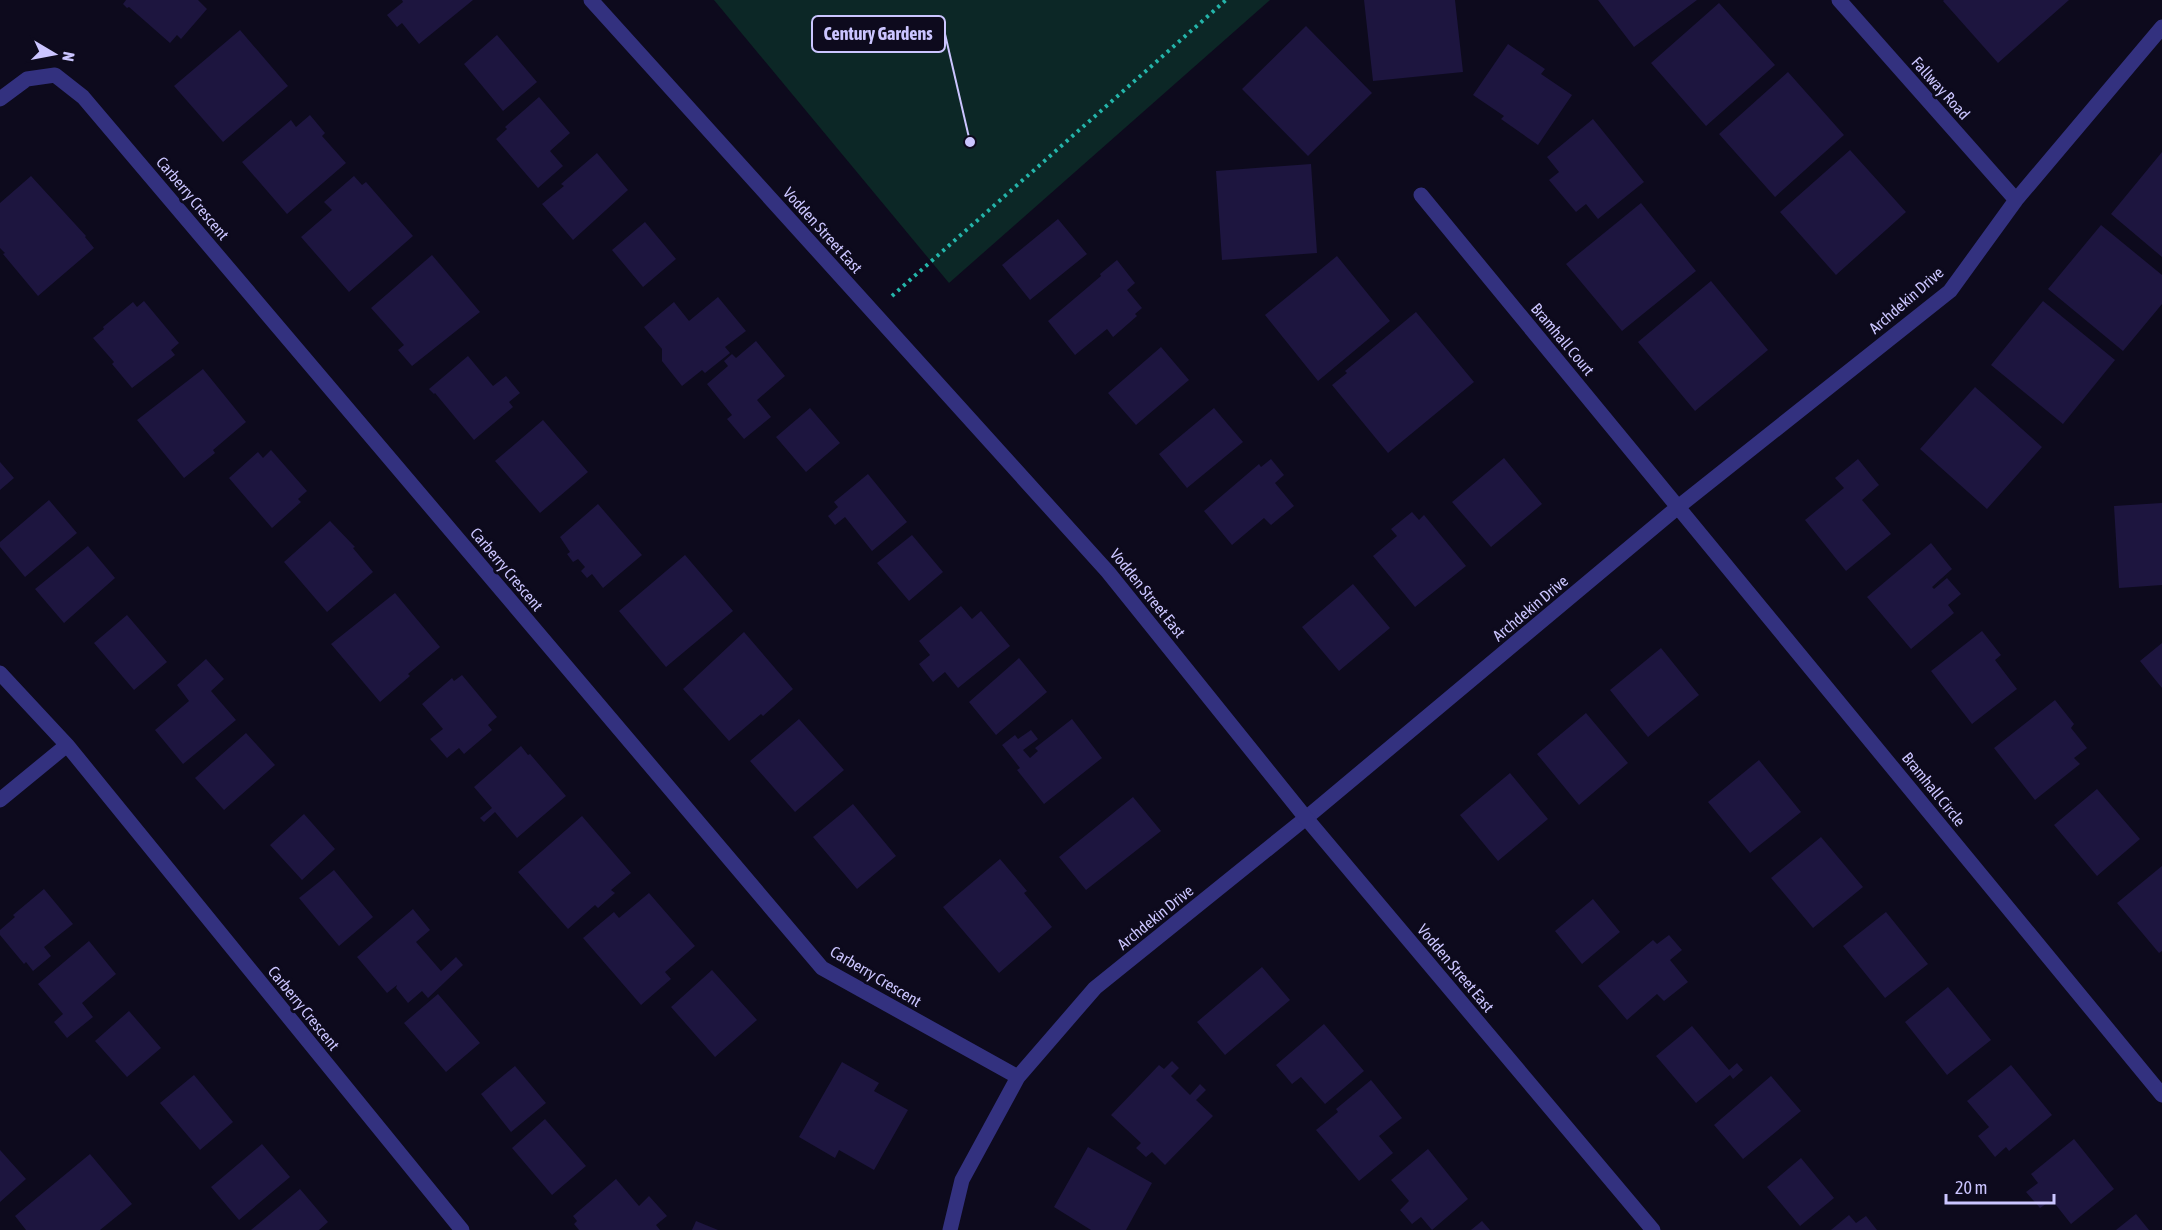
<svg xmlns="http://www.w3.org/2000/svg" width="2162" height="1230" viewBox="0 0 2162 1230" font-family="'Asap Condensed',sans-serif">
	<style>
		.green { fill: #0c2726 }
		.building { fill: #1d153f }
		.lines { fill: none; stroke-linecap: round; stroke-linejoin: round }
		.path { stroke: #24b5aa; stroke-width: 4; stroke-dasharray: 3 4.5; stroke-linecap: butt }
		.minor { stroke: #33317f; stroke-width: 15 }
		.tertiary { stroke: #33317f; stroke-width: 15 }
		.labels { text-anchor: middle; stroke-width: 6; stroke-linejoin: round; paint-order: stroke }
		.street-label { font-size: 16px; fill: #cbc5ff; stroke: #0d0a1d }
		.leader { fill: none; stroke: #cbc5ff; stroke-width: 2 }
		.callout-dot { fill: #cbc5ff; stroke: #0d0a1d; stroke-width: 2 }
		.callout { fill: #0d0a1d; stroke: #cbc5ff; stroke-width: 2 }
		.callout-label { font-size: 18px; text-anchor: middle; font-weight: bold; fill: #cbc5ff }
	</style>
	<rect width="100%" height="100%" fill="#0d0a1d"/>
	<path class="green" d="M714 0H1270L949 283Z"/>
	<path class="building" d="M126 0H198L207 9 181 39 177 35 170 43 129 7 127 8 123 4Z
		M402 0H473L419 44 402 23 397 27 387 15 403 2Z
		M1364 0H1455L1463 72 1373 81Z
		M1598 0H1697L1634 47Z
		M1944 0H2069L1998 63 1943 1Z
		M1719 3 1775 65 1706 126 1651 63Z
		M1306 26 1372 93 1308 156 1242 89Z
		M240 30 288 86 223 142 174 86Z
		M497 35 537 82 503 111 464 64Z
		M1508 44 1545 69 1541 74 1572 95 1538 145 1501 119 1504 116 1473 95Z
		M1788 72 1844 135 1775 197 1719 134Z
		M539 97 570 133 550 151 563 166 538 188 496 139 507 129 505 127Z
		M310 115 325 133 322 136 346 163 287 214 242 162 291 120 296 127Z
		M1593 119 1644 182 1598 219 1586 204 1576 212 1549 180 1559 172 1547 157Z
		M1850 150 1906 212 1836 275 1780 212Z
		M2162 152V257L2111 214Z
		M597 153 628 190 573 240 542 204 564 186 561 184Z
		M1311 164 1317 253 1222 260 1216 171Z
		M31 176 86 236 85 237 94 248 38 296 3 254 5 253 0 248V203Z
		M354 176 362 185 366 182 413 236 349 292 301 237 332 210 324 202Z
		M1641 203 1696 271 1622 331 1566 264Z
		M1058 219 1087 254 1030 300 1002 265Z
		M645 222 676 259 643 287 612 250Z
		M2101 225 2162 275V304L2123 351 2048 289Z
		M432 255 480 312 412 366 398 350 404 345 371 308Z
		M1337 256 1390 321 1318 381 1265 315Z
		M1117 260 1135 283 1127 290 1142 308 1135 314 1137 316 1113 337 1107 329 1075 355 1048 321 1101 276 1100 274Z
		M1711 281 1768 350 1695 411 1638 342Z
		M718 297 746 331 725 347 730 353 705 373 702 370 682 386 662 361V349L644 327 674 302 689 321Z
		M144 301 179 343 171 350 175 355 132 388 112 364 114 362 93 338 104 329 103 327 133 302 137 307Z
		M2043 301 2115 360 2063 424 1991 365Z
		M1416 312 1474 382 1388 453 1332 385 1347 373 1345 371Z
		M756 341 785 376 757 400 771 417 744 439 727 419 732 415 707 384 728 366 724 361 732 354 736 358Z
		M1161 347 1189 380 1136 425 1108 393Z
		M468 356 493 386 506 376 520 393 509 402 513 407 474 440 435 393 434 394 429 389Z
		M203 369 246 422 213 450 215 453 184 478 137 420Z
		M1975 387 2042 447 1987 509 1920 449Z
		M810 408 840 443 806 472 776 437Z
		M1214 408 1243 442 1187 488 1159 454Z
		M543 420 588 472 540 513 495 461Z
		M271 450 307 491 298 499 301 502 272 528 229 478 258 452 263 458Z
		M1504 458 1542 504 1491 547 1452 502Z
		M1271 459 1284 475 1275 483 1294 506 1271 525 1264 518 1232 545 1204 511 1259 464 1261 467Z
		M1858 459 1879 485 1862 500 1891 534 1846 571 1805 520 1844 488 1835 478Z
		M0 462 14 478 0 490Z
		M868 474 907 522 872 551 845 517 835 525 828 516 838 507 834 502Z
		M49 500 77 533 25 577 0 547V542Z
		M2162 503V585L2119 588 2114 506Z
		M598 504 642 555 603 588 592 574 587 578 581 571 585 567 578 559 573 562 567 554 570 552 560 537Z
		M1412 512 1419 520 1424 515 1466 566 1415 607 1373 556 1397 536 1391 529Z
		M330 521 355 547 353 548 373 572 327 612 284 562Z
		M912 535 943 572 909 601 877 563Z
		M1931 543 1952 569 1932 587 1934 589 1947 578 1961 594 1948 605 1954 613 1911 649 1867 597Z
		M88 546 115 578 64 623 35 589Z
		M685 555 733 611 666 667 619 611Z
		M1353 584 1390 628 1339 671 1302 627Z
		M395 593 440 647 408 674 410 676 380 702 331 644Z
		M961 606 972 619 981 611 1010 646 958 688 945 672 933 682 919 664 930 655 919 641Z
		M127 615 167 662 134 690 94 643Z
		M1982 631 2001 655 1995 660 2017 689 1972 724 1931 671Z
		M744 632 793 689 763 716 761 714 729 741 683 689Z
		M2162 643V688L2140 661Z
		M1661 648 1699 695 1648 737 1610 690Z
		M1019 658 1047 692 996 735 969 702Z
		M206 659 224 679 211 691 236 720 183 764 155 730 189 701 177 685Z
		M462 675 497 717 488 725 492 730 464 754 459 748 447 758 430 739 443 729 422 704 452 678 454 681Z
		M2055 700 2074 724 2071 728 2087 748 2074 758 2080 764 2035 800 1994 748Z
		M1586 713 1628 763 1579 805 1537 754Z
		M799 719 844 770 795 812 750 761Z
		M1072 719 1102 758 1044 804 1017 770 1020 768 1002 745 1015 735 1018 739 1031 730 1038 739 1023 750 1030 758 1038 751 1035 748Z
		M246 733 275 765 224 810 195 778Z
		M521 746 528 755 530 754 566 796 517 838 495 812 484 822 480 818 492 808 474 787Z
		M1759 760 1801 812 1750 853 1708 802Z
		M1510 773 1548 819 1498 861 1460 815Z
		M2097 789 2140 839 2097 876 2054 825Z
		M1133 797 1161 831 1086 890 1059 857Z
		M853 804 896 856 857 889 813 837Z
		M304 814 335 849 302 880 270 845Z
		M582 816 631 873 611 890 615 893 598 908 595 905 568 929 518 872Z
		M1821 837 1863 887 1813 928 1771 878Z
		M1000 859 1027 891 1024 893 1052 927 999 973 943 907Z
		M2162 866V951L2159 953 2117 903Z
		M334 870 373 917 339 946 299 898Z
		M44 889 73 924 44 947 51 956 33 971 26 962 24 964 0 935V930L15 917 13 915Z
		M649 893 695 946 665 972 671 979 641 1005 583 938 614 912 619 918Z
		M1593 899 1620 932 1582 964 1555 931Z
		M413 909 430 930 416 942 441 971 456 957 463 965 428 998 422 991 408 1003 396 988 397 985 387 993 357 957Z
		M1886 912 1928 964 1885 998 1843 946Z
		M1669 935 1682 950 1670 960 1688 982 1664 1001 1657 994 1627 1020 1598 986 1653 940 1657 944Z
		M89 941 116 974 82 1003 93 1017 67 1038 54 1022 63 1014 38 984Z
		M1262 967 1290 1000 1225 1055 1197 1022Z
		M712 970 757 1020 715 1057 671 1007Z
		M1948 987 1991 1040 1947 1075 1905 1022Z
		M438 994 480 1043 446 1072 404 1023Z
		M129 1011 161 1048 127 1077 95 1041Z
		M1324 1024 1364 1071 1325 1104 1301 1077 1292 1084 1276 1065Z
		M1692 1026 1729 1070 1737 1063 1743 1070 1733 1079 1730 1075 1696 1103 1656 1056Z
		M1172 1061 1179 1068 1171 1076 1190 1095 1200 1084 1206 1090 1196 1100 1213 1116 1165 1165 1152 1152 1146 1157 1136 1148 1141 1143 1111 1115 1159 1065 1164 1069Z
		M842 1062 879 1083 874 1091 908 1110 874 1170 839 1150 835 1158 799 1137Z
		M2011 1065 2052 1115 2009 1151 2006 1147 1995 1157 1978 1136 1989 1127 1967 1101Z
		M515 1066 546 1103 511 1132 481 1094Z
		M194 1075 233 1122 200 1150 160 1103Z
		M1771 1076 1801 1111 1743 1159 1714 1125Z
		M1371 1080 1402 1118 1379 1136 1393 1153 1359 1181 1316 1130 1338 1112 1336 1109Z
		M545 1119 586 1166 552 1195 512 1148Z
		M2074 1139 2114 1189 2071 1224 2052 1200 2040 1208 2026 1192 2038 1183 2031 1174Z
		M262 1144 290 1177 239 1220 211 1187Z
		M1088 1147 1152 1183 1126 1230H1091L1054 1207Z
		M1428 1149 1468 1199 1432 1230 1421 1217 1412 1224 1400 1210 1409 1201 1391 1180Z
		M0 1150 26 1179 0 1202Z
		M90 1154 132 1204 100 1230H26L15 1216Z
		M1801 1158 1834 1198 1800 1226 1767 1187Z
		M616 1179 639 1206 649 1196 667 1216 656 1225 660 1230H579L574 1224 577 1221 573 1216Z
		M300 1189 328 1222 319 1230H251Z
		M2136 1214 2149 1230H2116Z
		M1849 1215 1856 1223 1866 1216 1877 1230H1831Z
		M696 1221 718 1230H692Z
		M1482 1221 1490 1230H1471Z"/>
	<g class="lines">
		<path class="path" d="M892 296 1226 0"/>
		<path class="minor" d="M1839 0 2016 200
			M0 99 27 79 55 75 83 97 822 968 1018 1077
			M1421 195 2162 1095
			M0 673 67 745 462 1230
			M0 800 67 745
			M950 1230 962 1180 1018 1077 1095 988 1306 818 1678 507 1950 291 2016 200 2162 27"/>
		<path class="tertiary" d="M591 0 1108 572 1306 818 1653 1230"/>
	</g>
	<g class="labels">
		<g class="street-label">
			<text transform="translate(1941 88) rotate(48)" y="6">Fallway Road</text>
			<text transform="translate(193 198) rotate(50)" y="6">Carberry Crescent</text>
			<text transform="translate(823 230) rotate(48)" y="6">Vodden Street East</text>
			<text transform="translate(1906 300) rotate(-41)" y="6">Archdekin Drive</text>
			<text transform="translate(1563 339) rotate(50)" y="6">Bramhall Court</text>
			<text transform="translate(507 569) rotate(50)" y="6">Carberry Crescent</text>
			<text transform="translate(1148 593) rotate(51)" y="6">Vodden Street East</text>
			<text transform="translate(1530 608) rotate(-40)" y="6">Archdekin Drive</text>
			<text transform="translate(1934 789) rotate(51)" y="6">Bramhall Circle</text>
			<text transform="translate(1155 917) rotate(-39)" y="6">Archdekin Drive</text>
			<text transform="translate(1456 968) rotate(50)" y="6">Vodden Street East</text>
			<text transform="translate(876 976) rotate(31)" y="6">Carberry Crescent</text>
			<text transform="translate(304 1008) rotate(51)" y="6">Carberry Crescent</text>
		</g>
	</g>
	<path class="leader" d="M970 142L945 34"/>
	<circle class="callout-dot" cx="970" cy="142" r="6"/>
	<rect class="callout" x="812" y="16" width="133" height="36" rx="6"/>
	<g class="callout-label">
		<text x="878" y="40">Century Gardens</text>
	</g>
	<g transform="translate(54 54) rotate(100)" stroke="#0d0a1d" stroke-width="4.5" paint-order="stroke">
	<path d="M0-4.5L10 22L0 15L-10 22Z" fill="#cbc5ff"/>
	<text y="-9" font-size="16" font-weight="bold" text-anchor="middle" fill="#cbc5ff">N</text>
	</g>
	<path d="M1946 1194v9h108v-9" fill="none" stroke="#cbc5ff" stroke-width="3"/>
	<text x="1955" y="1194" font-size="18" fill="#cbc5ff" stroke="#0d0a1d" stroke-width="4.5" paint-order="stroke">20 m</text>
</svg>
